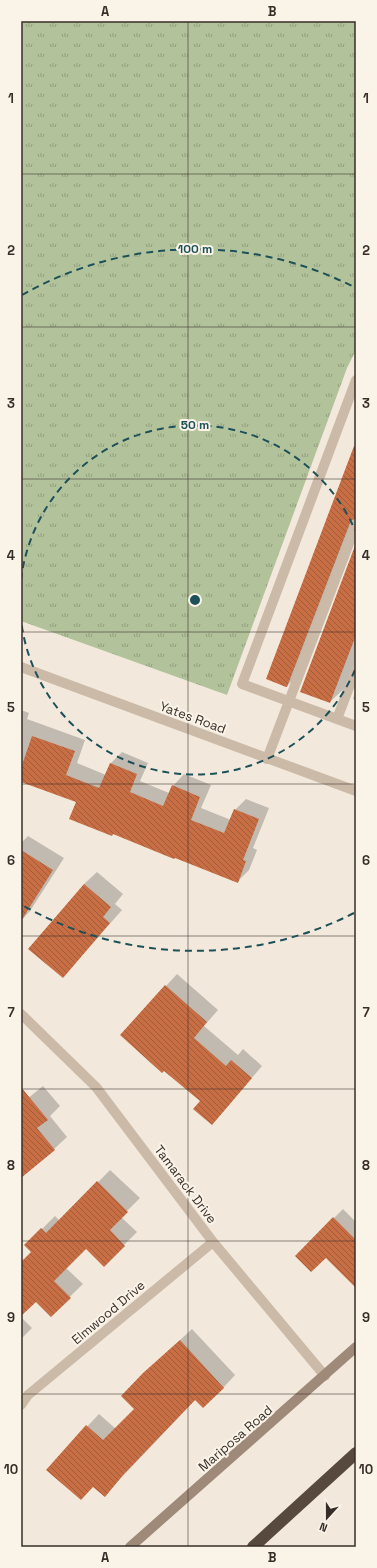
<svg xmlns="http://www.w3.org/2000/svg" width="377" height="1568" viewBox="0 0 377 1568" font-family="'Space Grotesk',sans-serif">
	<style>
		.grass { fill: url(#grass-tufts) }
		.shadow { fill: #0003 }
		.building { fill: url(#building-back-hatch) }
		.lines { fill: none; stroke-linecap: round; stroke-linejoin: round }
		.service { stroke: #cbbaa7; stroke-width: 10 }
		.minor { stroke: #cbbaa7; stroke-width: 10 }
		.tertiary { stroke: #cbbaa7; stroke-width: 10 }
		.secondary { stroke: #9f8979; stroke-width: 10 }
		.motorway { stroke: #58493f; stroke-width: 12 }
		.grid { fill: none; stroke: #372e28; stroke-width: 1; stroke-opacity: 0.55 }
		.ring { fill: none; stroke: #1d5159; stroke-width: 2; stroke-dasharray: 7 5 }
		.labels { text-anchor: middle; stroke-width: 4; stroke-linejoin: round; paint-order: stroke }
		.street-label { font-size: 13px; fill: #372e28; stroke: #faf3e8 }
		.centre { fill: #1d5159; stroke: #faf3e8; stroke-width: 2 }
		.ring-label { font-size: 12px; text-anchor: middle; font-weight: bold; fill: #1d5159; stroke: #faf3e8; stroke-width: 4; stroke-linejoin: round; paint-order: stroke }
		.neatline { fill: none; stroke: #372e28; stroke-width: 1.5 }
		.grid-label { font-size: 13px; text-anchor: middle; font-weight: bold; fill: #372e28 }
	</style>
	<defs>
		<pattern id="grass-tufts" width="24" height="20" patternUnits="userSpaceOnUse"><rect width="24" height="20" fill="#b2c29b"/><path d="M3 7l-1-3M5 7V3M7 7l1-3M15 17l-1-3M17 17v-4M19 17l1-3" fill="none" stroke="#929e7e"/></pattern>
		<pattern id="building-back-hatch" width="6" height="6" patternUnits="userSpaceOnUse"><rect width="6" height="6" fill="#c86e44"/><path d="M-1 5l2 2M0 0l6 6M5-1l2 2" fill="none" stroke="#a35b39"/></pattern>
	</defs>
	<rect width="100%" height="100%" fill="#f2e9dc"/>
	<path class="grass" d="M21 21H356V350L347 368 227 695 21 621Z"/>
	<path class="shadow" d="M356 444V529L302 671 287 686 267 679Z
		M356 546V673L354 679 330 702Z
		M356 690V700L353 699Z
		M21 710 29 713 27 719 85 740 77 763 106 775 111 763 122 752 148 763 140 781 169 793 173 786 184 774 211 785 201 808 231 820 235 810 246 799 269 808 253 848 257 850 249 870 238 881 114 833 77 801 21 781Z
		M28 836 64 858 30 911 21 921V843Z
		M97 872 123 894 115 904 122 910 63 977 84 884Z
		M177 974 218 1010 204 1026 238 1055 243 1049 262 1066 223 1112 202 1101 166 986Z
		M43 1086 60 1106 50 1116 67 1137 54 1149 21 1176V1094L27 1099Z
		M110 1170 140 1198 121 1217 137 1232 104 1265 86 1248 66 1268 83 1284 51 1315 36 1300 21 1314V1263L33 1252 26 1245 55 1216 60 1221Z
		M343 1209 356 1222V1273L326 1256H296Z
		M21 1317 32 1328 21 1339Z
		M192 1329 235 1375 224 1387 203 1407 196 1399 104 1496 94 1486 47 1469 99 1414 116 1429 135 1409 122 1396 156 1362Z"/>
	<path class="building" d="M354 446H356V519L352 520 350 523 287 687H286L266 679Z
		M356 543V635L330 703 300 692Z
		M32 736 75 751 66 775 99 788 110 763 137 774 130 792 163 806 172 785 200 797 191 820 224 833 234 809 259 819 243 860 246 861 238 883 175 858 174 859 113 834 112 836 69 819 76 802 21 782V768Z
		M21 850 53 870 21 921Z
		M84 884 111 907 103 917 110 923 63 978 28 949Z
		M165 985 207 1022 194 1038 226 1066 231 1060 252 1078 212 1125 193 1109 200 1101 164 1071 162 1073 120 1035Z
		M21 1087 48 1120 37 1128 55 1150 21 1178Z
		M97 1181 128 1212 110 1230 125 1246 104 1267 86 1249 54 1281 71 1298 51 1317 36 1302 21 1316V1262L31 1252 24 1245 41 1228 46 1233Z
		M333 1217 356 1240V1288L326 1258 311 1272 295 1256Z
		M180 1340 224 1388 203 1408 195 1400 123 1475 105 1497 93 1487 81 1500 46 1470 86 1425 103 1440 134 1409 121 1396 143 1373Z"/>
	<g class="lines">
		<path class="service" d="M356 380 242 684 356 726
			M337 719 356 669
			M267 759 356 525"/>
		<path class="minor" d="M21 1014 96 1087 213 1242 325 1376
			M21 1405 28 1395 213 1242"/>
		<path class="tertiary" d="M21 667 356 791"/>
		<path class="secondary" d="M130 1547 356 1347"/>
		<path class="motorway" d="M253 1547 356 1453"/>
	</g>
	<path class="grid" d="M188 21V1547M21 174H356M21 327H356M21 479H356M21 632H356M21 784H356M21 936H356M21 1089H356M21 1241H356M21 1394H356"/>
	<g class="ring">
		<path d="M355 670A175 175 0 0 1 21 620M21 580A175 175 0 0 1 355 530"/>
		<path d="M354 913A351 351 0 0 1 22 905M22 295A351 351 0 0 1 354 287"/>
	</g>
	<g class="labels">
		<g class="street-label">
			<text transform="translate(193 717) rotate(20)" y="5">Yates Road</text>
			<text transform="translate(186 1184) rotate(53)" y="5">Tamarack Drive</text>
			<text transform="translate(108 1312) rotate(-40)" y="5">Elmwood Drive</text>
			<text transform="translate(235 1438) rotate(-41)" y="5">Mariposa Road</text>
		</g>
	</g>
	<circle cx="195" cy="600" r="6" class="centre"/>
	<g class="ring-label">
		<text x="195" y="253">100 m</text>
		<text x="195" y="429">50 m</text>
	</g>
	<rect width="377" height="1568" fill="none" stroke="#faf3e8" stroke-width="44"/>
	<g transform="translate(327 1518) rotate(201)" stroke="#faf3e8" stroke-width="3" paint-order="stroke">
	<path d="M0-3L7 15L0 10L-7 15Z" fill="#372e28"/>
	<text y="-6" font-size="11" font-weight="bold" text-anchor="middle" fill="#372e28">N</text>
	</g>
	<rect x="22" y="22" width="333" height="1524" class="neatline"/>
	<g class="grid-label">
		<text x="105" y="16">A</text>
		<text x="272" y="16">B</text>
		<text x="11" y="103">1</text>
		<text x="366" y="103">1</text>
		<text x="11" y="255">2</text>
		<text x="366" y="255">2</text>
		<text x="11" y="408">3</text>
		<text x="366" y="408">3</text>
		<text x="11" y="560">4</text>
		<text x="366" y="560">4</text>
		<text x="11" y="712">5</text>
		<text x="366" y="712">5</text>
		<text x="11" y="865">6</text>
		<text x="366" y="865">6</text>
		<text x="11" y="1017">7</text>
		<text x="366" y="1017">7</text>
		<text x="11" y="1170">8</text>
		<text x="366" y="1170">8</text>
		<text x="11" y="1322">9</text>
		<text x="366" y="1322">9</text>
		<text x="11" y="1474">10</text>
		<text x="366" y="1474">10</text>
		<text x="105" y="1562">A</text>
		<text x="272" y="1562">B</text>
	</g>
</svg>
